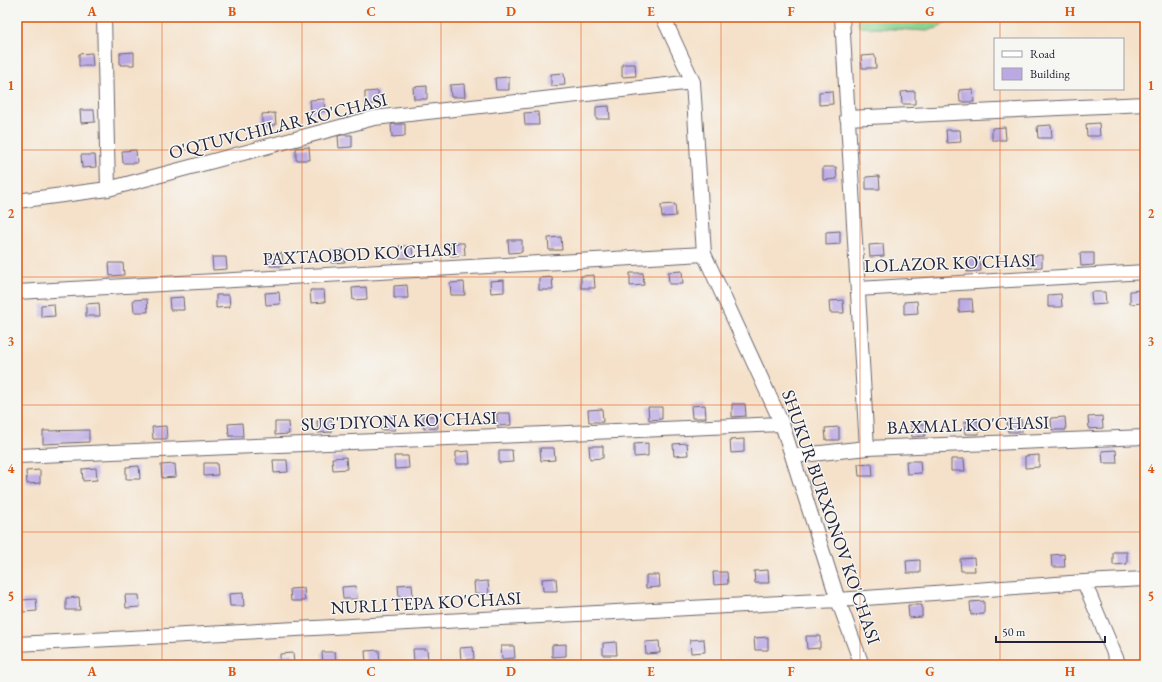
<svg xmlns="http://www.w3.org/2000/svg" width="1162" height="682" viewBox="0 0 1162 682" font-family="'EB Garamond',serif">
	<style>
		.green { fill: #87d493; stroke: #547b67 }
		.building { fill: #bba9e4 }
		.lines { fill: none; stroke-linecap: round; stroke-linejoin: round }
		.minor-casing { stroke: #6c656d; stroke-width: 16 }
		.minor { stroke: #fff; stroke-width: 14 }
		.grid { fill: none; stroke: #de560e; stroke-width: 1; stroke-opacity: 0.55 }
		.labels { text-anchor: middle; stroke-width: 3; stroke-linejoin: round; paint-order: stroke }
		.street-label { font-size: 18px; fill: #22223b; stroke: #f6f6f2 }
		.neatline { fill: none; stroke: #de560e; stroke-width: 1.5 }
		.grid-label { font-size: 13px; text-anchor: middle; font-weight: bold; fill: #de560e }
	</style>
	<rect width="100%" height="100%" fill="#f6f6f2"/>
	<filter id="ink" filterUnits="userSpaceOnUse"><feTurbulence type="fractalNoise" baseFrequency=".025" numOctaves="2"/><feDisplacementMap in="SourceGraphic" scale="8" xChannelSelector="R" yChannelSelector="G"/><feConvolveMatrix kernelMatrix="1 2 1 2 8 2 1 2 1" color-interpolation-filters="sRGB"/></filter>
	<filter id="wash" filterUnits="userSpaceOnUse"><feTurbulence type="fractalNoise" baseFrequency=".012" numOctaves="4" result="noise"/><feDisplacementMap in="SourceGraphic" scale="16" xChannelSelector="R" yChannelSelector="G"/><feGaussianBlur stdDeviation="0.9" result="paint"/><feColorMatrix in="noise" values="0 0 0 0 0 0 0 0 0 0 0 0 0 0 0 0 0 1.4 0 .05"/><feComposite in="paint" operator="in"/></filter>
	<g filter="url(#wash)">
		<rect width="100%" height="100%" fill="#f5e1c9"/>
		<path class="green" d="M857 17H952L940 27 927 31 859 27Z"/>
		<g id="blocks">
			<path class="building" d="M134 52V65H120V53Z
				M92 53 93 66H79V54Z
				M875 55 876 68H862L861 56Z
				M622 64H635L636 76 622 77Z
				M564 73 565 85 551 86V74Z
				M509 77V90H496L495 78Z
				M464 84 465 97H451L450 85Z
				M427 86V99H414L413 87Z
				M973 89 974 102H960L959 90Z
				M378 91 379 104H365V92Z
				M832 91 833 104 819 105V92Z
				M915 91V104H902L901 92Z
				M324 99 325 111 311 112 310 100Z
				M609 106 610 119H596V107Z
				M80 110H94L95 122 81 123Z
				M538 112 539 125H525L524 113Z
				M275 113 276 125 262 126V114Z
				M1099 123 1100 136H1087L1086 124Z
				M394 124H405V136L392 137 391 125Z
				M1051 125 1052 138H1038L1037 126Z
				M1005 127 1006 140H992V128Z
				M946 130H960L961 142 947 143Z
				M342 135H352V147L339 148 338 136Z
				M309 147 310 160H296V148Z
				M136 150 137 163H123L122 151Z
				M81 155H95L96 167 82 168Z
				M823 167H836L837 179 823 180Z
				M879 176 880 189H866V177Z
				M675 204 676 216 662 217 661 205Z
				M840 231V244L826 245V232Z
				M561 237 562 250H549L548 238Z
				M508 240H522V252L509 253Z
				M450 243H464L465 255 451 256Z
				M883 244 884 256 870 257 869 245Z
				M399 246H412L413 258H399Z
				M344 250 345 262 331 263V251Z
				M282 253 283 266H270L269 254Z
				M1080 253H1094V265L1081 266Z
				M1042 255V267L1028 268V256Z
				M212 257H226L227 269 213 270Z
				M980 258 981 271 967 272 966 259Z
				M109 263H123L124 275 110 276Z
				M682 271 683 284H669L668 272Z
				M630 273H643L644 285 630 286Z
				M594 275 595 288H581V276Z
				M552 277 553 290H539V278Z
				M504 280V292L491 293 490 281Z
				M464 282 465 295H451L450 283Z
				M407 285 408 298H394V286Z
				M366 287 367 299 353 300 352 288Z
				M310 290H324L325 302 311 303Z
				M1144 290V303L1130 304V291Z
				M279 292 280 304 266 305 265 293Z
				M1091 292H1105L1106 304 1092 305Z
				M1061 294 1062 307H1048V295Z
				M216 295H229L230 307 216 308Z
				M183 297 184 310H170L169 298Z
				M147 299 148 312H134L133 300Z
				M959 299H972L973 311 959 312Z
				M843 300 844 313H830L829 301Z
				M917 301 918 313 904 314V302Z
				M99 303 100 316H86V304Z
				M54 304 55 316 41 317V305Z
				M732 404H745L746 416 732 417Z
				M705 405 706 418H692L691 406Z
				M648 407H662V419L649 420Z
				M602 409 603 422H589L588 410Z
				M497 413H510L511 425 497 426Z
				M423 416H437L438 428 424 429Z
				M1102 416 1103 428 1089 429 1088 417Z
				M394 417 395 430H381L380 418Z
				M1065 417 1066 430H1052L1051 418Z
				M1021 419 1022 432H1008L1007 420Z
				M331 420 332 432 318 433 317 421Z
				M978 421 979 434H965L964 422Z
				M275 422H288L289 434 275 435Z
				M242 423 243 436H229L228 424Z
				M911 424H925V436L912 437Z
				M166 426 167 439H153L152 427Z
				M839 427V440H826L825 428Z
				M89 430V442L43 444V431Z
				M744 439V452L731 453 730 440Z
				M648 443V456L634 457V444Z
				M687 443 688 455 674 456 673 444Z
				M589 446H603V458L590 459Z
				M540 448H554L555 460 541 461Z
				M499 450H512L513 462 499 463Z
				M1116 450 1117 463H1103L1102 451Z
				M469 451 470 464H456V452Z
				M1039 455V467L1025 468V456Z
				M394 456H408L409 468 395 469Z
				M346 457 347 469 333 470 332 458Z
				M951 459H964L965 471H951Z
				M273 460H287L288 472 274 473Z
				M906 461H920L921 473 907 474Z
				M204 463H217L218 475 204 476Z
				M872 463 873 476H859L858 464Z
				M175 464 176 477 162 478 161 465Z
				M139 466 140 479H126V467Z
				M96 468 97 480 83 481 82 469Z
				M40 470V483L27 484 26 471Z
				M1113 552H1127V564L1113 565Z
				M1064 554 1065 567H1052L1051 555Z
				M974 558 975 571H961L960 559Z
				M920 560V573H907L906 561Z
				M768 570 769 583H755L754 571Z
				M713 572H727L728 584 714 585Z
				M646 575H659L660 587 646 588Z
				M556 578 557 591H543L542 579Z
				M488 581 489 594H475L474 582Z
				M412 584 413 597H399L398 585Z
				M356 586 357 599H343L342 587Z
				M304 588 305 601H291L290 589Z
				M243 593 244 606H230L229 594Z
				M125 595H139L140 607 126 608Z
				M79 597 80 610H66V598Z
				M36 599 37 611 23 612 22 600Z
				M984 601V614L971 615 970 602Z
				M908 605H922V617L909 618Z
				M806 636H820V648L807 649Z
				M768 637V650H755L754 638Z
				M704 639 705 652 691 653 690 640Z
				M659 641 660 653 646 654 645 642Z
				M616 642 617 655H603V643Z
				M566 644V656L552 657V645Z
				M501 646H514L515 658 502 659Z
				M473 647 474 659 461 660 460 648Z
				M413 649H427L428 661 414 662Z
				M379 650 380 663H366L365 651Z
				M322 652H335L336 664 323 665Z
				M293 653 294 665H280V654Z"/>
		</g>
	</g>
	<g filter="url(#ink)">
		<use href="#blocks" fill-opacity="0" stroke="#6c656d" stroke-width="1"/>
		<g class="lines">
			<g class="minor-casing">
				<path id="minor" d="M104 17 108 189
					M663 17 693 82 704 254 782 424 838 600 862 665
					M842 17 867 448
					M847 118 1145 104
					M17 201 108 189 374 118 693 82
					M858 289 1145 272
					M17 292 704 254
					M17 456 782 424
					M793 456 867 448 1145 437
					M1084 582 1145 579
					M17 644 838 600 1084 582 1119 665"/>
			</g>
			<use href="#minor" class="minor"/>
		</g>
	</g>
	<path class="grid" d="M162 17V665M302 17V665M441 17V665M581 17V665M721 17V665M860 17V665M1000 17V39M1000 89V665M17 150H1145M17 277H1145M17 405H1145M17 532H1145"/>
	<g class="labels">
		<g class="street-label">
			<text transform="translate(278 126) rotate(-14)" y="6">O'QTUVCHILAR KO'CHASI</text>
			<text transform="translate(360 254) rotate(-3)" y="6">PAXTAOBOD KO'CHASI</text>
			<text transform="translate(950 263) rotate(-2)" y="6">LOLAZOR KO'CHASI</text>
			<text transform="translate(399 421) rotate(-2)" y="6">SUG'DIYONA KO'CHASI</text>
			<text transform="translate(968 425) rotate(-2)" y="6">BAXMAL KO'CHASI</text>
			<text transform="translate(831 517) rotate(71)" y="6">SHUKUR BURXONOV KO'CHASI</text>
			<text transform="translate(426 603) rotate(-3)" y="6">NURLI TEPA KO'CHASI</text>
		</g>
	</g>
	<rect width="1162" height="682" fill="none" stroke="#f6f6f2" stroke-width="44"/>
	<rect x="994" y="38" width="130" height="52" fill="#f6f6f2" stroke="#a1a1a9"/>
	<rect x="1002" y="51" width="20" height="6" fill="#ffffff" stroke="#a1a1a9"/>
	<text x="1030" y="58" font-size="12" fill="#22223b">Road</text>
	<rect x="1002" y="68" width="20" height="12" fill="#bba9e4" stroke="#a1a1a9"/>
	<text x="1030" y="78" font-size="12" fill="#22223b">Building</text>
	<path d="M996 636v6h109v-6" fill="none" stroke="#22223b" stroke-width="2"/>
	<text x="1002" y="636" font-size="12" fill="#22223b" stroke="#f6f6f2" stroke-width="3" paint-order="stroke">50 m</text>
	<rect x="22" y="22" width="1118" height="638" class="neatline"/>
	<g class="grid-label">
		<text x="92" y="16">A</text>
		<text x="232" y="16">B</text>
		<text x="371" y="16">C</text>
		<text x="511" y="16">D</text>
		<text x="651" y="16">E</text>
		<text x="791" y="16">F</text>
		<text x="930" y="16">G</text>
		<text x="1070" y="16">H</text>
		<text x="11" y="90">1</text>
		<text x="1151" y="90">1</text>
		<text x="11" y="218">2</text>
		<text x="1151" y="218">2</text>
		<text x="11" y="346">3</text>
		<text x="1151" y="346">3</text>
		<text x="11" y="473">4</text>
		<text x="1151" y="473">4</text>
		<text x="11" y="601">5</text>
		<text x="1151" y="601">5</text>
		<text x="92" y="676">A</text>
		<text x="232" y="676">B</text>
		<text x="371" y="676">C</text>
		<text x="511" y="676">D</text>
		<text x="651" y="676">E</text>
		<text x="791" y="676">F</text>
		<text x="930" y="676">G</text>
		<text x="1070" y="676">H</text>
	</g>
</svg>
